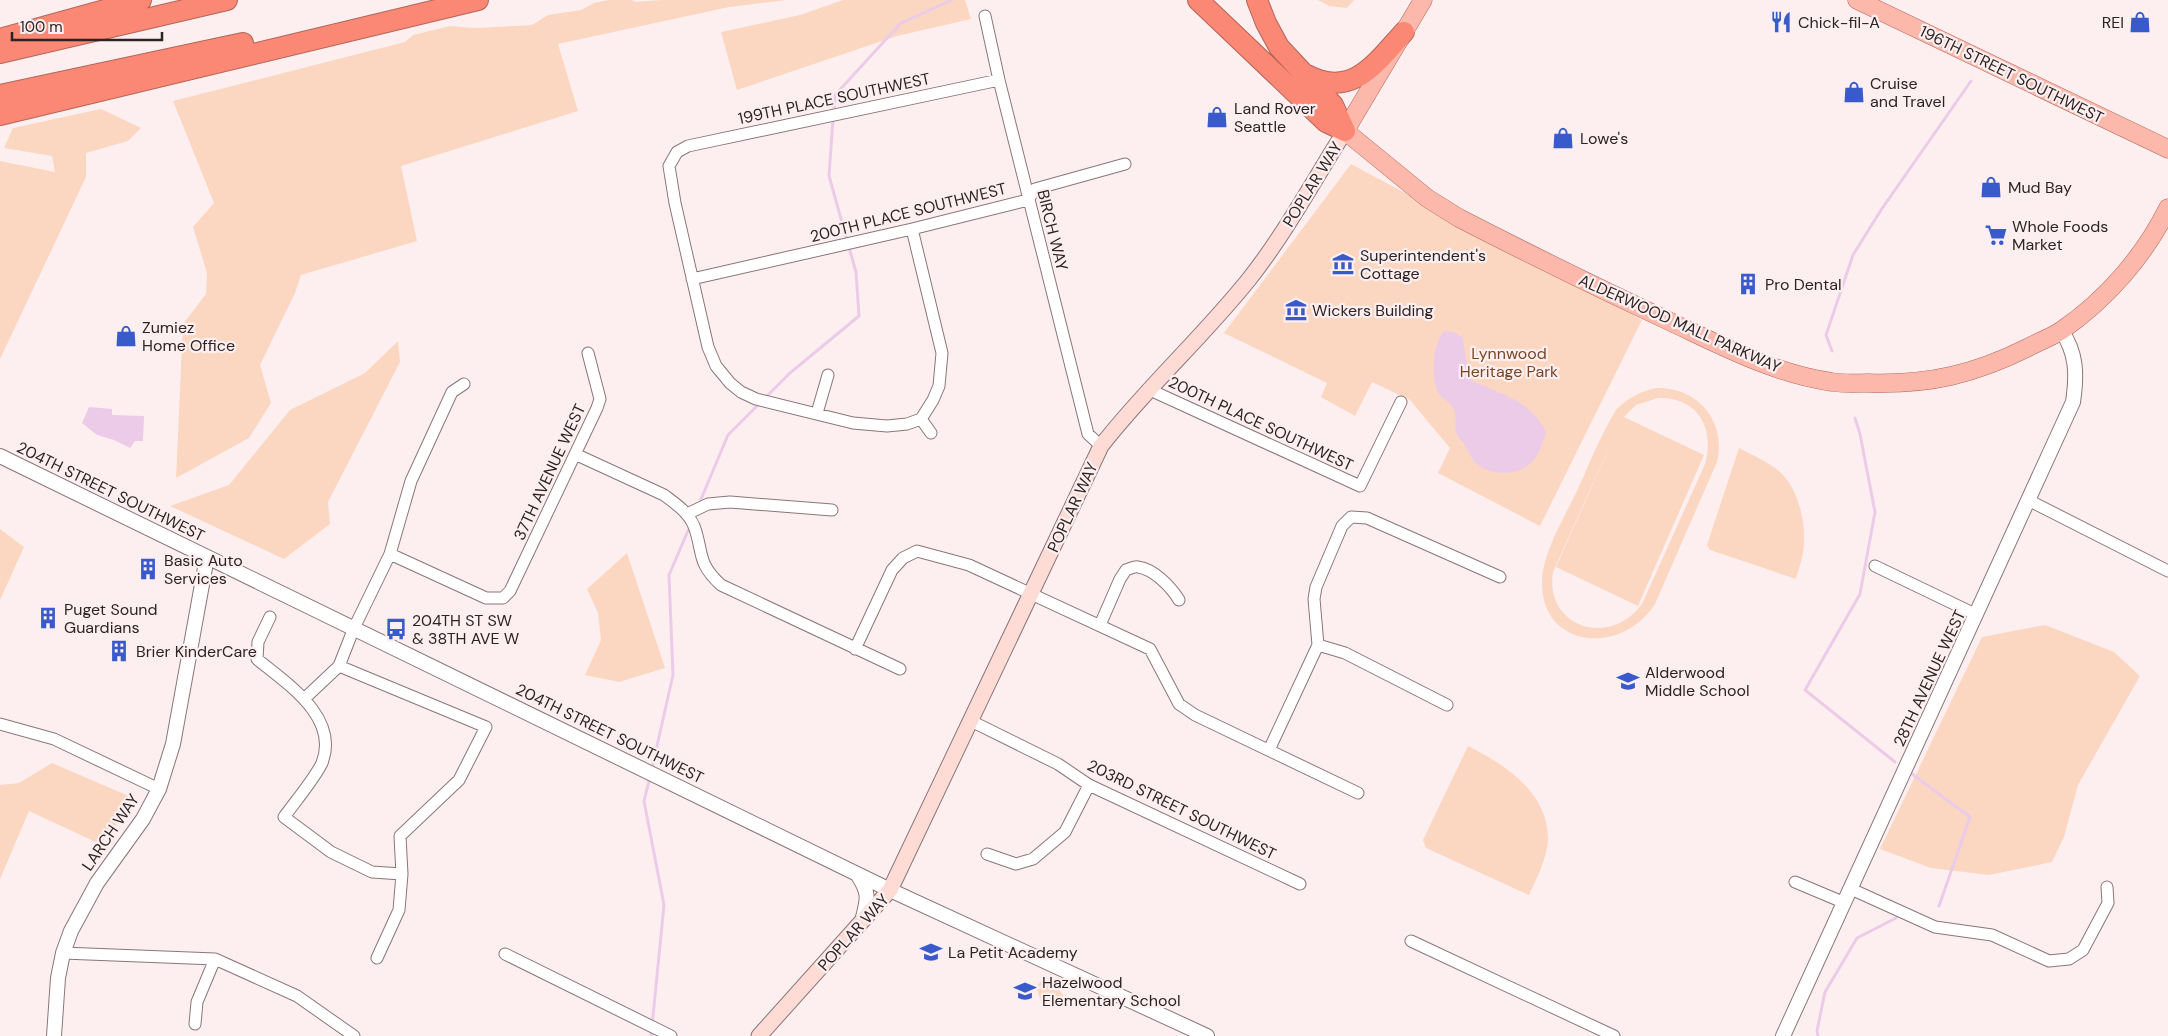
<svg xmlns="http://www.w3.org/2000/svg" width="2168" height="1036" viewBox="0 0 2168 1036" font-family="'DM Sans',sans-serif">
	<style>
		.green { fill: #fbd7c2; fill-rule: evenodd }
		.water { fill: #eccbe9 }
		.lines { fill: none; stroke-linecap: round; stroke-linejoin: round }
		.stream { stroke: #eccbe9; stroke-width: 3 }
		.minor-casing { stroke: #8a7678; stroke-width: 13 }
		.tertiary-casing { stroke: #8a7678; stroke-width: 16 }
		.secondary-casing { stroke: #8a7678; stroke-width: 17 }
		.primary-casing { stroke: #b26558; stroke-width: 19 }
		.motorway-casing { stroke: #b26558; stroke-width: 22 }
		.minor { stroke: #fff; stroke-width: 11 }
		.tertiary { stroke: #fff; stroke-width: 14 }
		.secondary { stroke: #fedbd5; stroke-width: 15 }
		.primary { stroke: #fdb8ac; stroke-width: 18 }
		.motorway { stroke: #fb8874; stroke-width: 20 }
		.labels { text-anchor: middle; stroke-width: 4.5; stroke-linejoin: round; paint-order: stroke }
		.poi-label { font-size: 16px; fill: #2b2324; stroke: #fdeff0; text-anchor: start }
		.street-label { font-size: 16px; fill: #2b2324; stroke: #fdeff0 }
		.park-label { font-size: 16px; fill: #794624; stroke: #fdeff0 }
	</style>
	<rect width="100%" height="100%" fill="#fdeff0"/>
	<path class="green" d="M609 0H632L636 2 661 0H787L729 7 558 44 578 111 401 166 417 241 301 275 295 293 260 365 271 403 249 438 176 478 183 324 206 294 207 273 193 227 214 203 173 101 405 42 413 35 450 26 475 28 532 25 548 15 581 10 594 3Z
		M843 0H965L971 19 897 36 737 90 721 32 800 15Z
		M1318 0H1354L1347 8 1329 6Z
		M101 109 141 128 128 141 86 153V177L0 359V161L55 172 52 156 4 148 13 128Z
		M1351 164 1642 320 1540 526 1438 473 1450 448 1410 400 1372 382 1355 416 1321 397 1327 383 1224 333Z
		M398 341 400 362 328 502 330 524 284 559 170 506 229 485 290 410 365 373Z
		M1657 388C1698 387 1727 422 1717 462L1655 604C1621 657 1540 648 1542 581 1543 552 1564 518 1576 493 1589 465 1600 436 1616 410 1627 398 1641 391 1657 388ZM1658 398C1698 397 1715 428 1705 464L1642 604C1609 649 1544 626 1553 572L1622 419 1556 567 1638 606 1704 455 1624 417 1636 405Z
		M1739 448C1752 455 1767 461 1779 471 1800 490 1807 526 1803 553 1802 561 1798 570 1796 579L1710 550 1707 545Z
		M0 529 24 547 0 600Z
		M627 553 665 668 619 682 585 675 601 640 598 613 587 589Z
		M2045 625 2114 652 2140 676 2078 785 2064 837 2052 862 1989 875 1931 868 1880 849 1982 637Z
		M1468 746C1506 765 1549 793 1548 841 1547 857 1536 881 1529 895L1426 848 1423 840Z
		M52 763 138 800 100 844 29 811 0 879V785L19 783Z
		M1042 980 1058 987 1064 997 1061 1003 1049 998 1041 1001 1036 987Z"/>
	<path class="water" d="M1444 331 1454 332 1463 338 1467 367 1473 381C1503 395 1530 400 1546 432 1543 442 1539 455 1531 463 1517 477 1488 476 1475 462 1470 457 1468 450 1465 445 1462 441 1457 437 1456 432 1454 426 1457 419 1455 413 1451 402 1448 403 1441 396 1429 384 1433 342 1444 331Z
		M89 407 112 409V415L144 416 143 441H135L130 448 114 440 97 435 82 423Z"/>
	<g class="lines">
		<path class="stream" d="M834 112 835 95 901 23 952 0
			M1832 351 1826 335 1853 255 1881 210 1971 81
			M765 398 790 373 859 316 856 272 829 176 833 119
			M1855 418 1860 434 1875 512 1860 594 1805 690 1895 762
			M699 504 728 435 761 402
			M652 768 673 675 669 575 690 526
			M1912 774 1970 817 1939 906
			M650 777 644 801 664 905 651 1036
			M1818 1036 1817 1031 1825 992 1857 938 1896 918"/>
		<g class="minor-casing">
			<path id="minor" d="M985 16 999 80 1088 434 1101 446
				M912 229 942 353 939 386 933 400 921 419 907 424 887 426 853 423 756 399 741 392 730 383 716 366 708 347 675 203 669 166 677 152 688 146 999 80
				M692 279 912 229 1028 200 1035 189 1125 164
				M1148 389 1360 486 1401 402
				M817 413 828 375
				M921 419 931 433
				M575 454 664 495C676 504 688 512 694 526 704 553 696 562 721 585L900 669
				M2028 500 2168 571
				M687 514 708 504 730 502 832 510
				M390 554 486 598H503L510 591 597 408 600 399 588 353
				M1875 566 1977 615
				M270 617 258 642 257 659C286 683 340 717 322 763 315 778 295 802 284 817L331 852 372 872 402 874
				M1100 625 1120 579 1126 570C1129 569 1134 566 1138 567 1154 569 1171 587 1179 600
				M1318 645 1345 653 1447 705
				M855 649 892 570 903 558 917 551 969 565 1150 649 1179 704 1195 715 1358 793
				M304 699 339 666
				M971 721 1058 764 1089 785 1300 884
				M0 724 54 739 159 789
				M1269 750 1318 645 1314 599 1316 587 1342 526 1351 517 1367 518 1500 577
				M987 854 1016 864 1033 859 1065 832 1089 785
				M1795 882 1845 903
				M1851 889 1935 927 1992 935 2049 961 2069 959 2083 950 2108 903 2107 887
				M1411 941 1614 1036
				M63 953 215 959 297 996 354 1036
				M505 954 671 1036
				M377 958 399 910 402 874 400 836 459 780 486 727 339 666 354 628 390 554 411 481 452 392 464 384
				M195 1024 197 1002 215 959"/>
		</g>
		<g class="tertiary-casing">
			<path id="tertiary" d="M0 456 890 890 1207 1036
				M857 874C870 893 868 899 862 921
				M54 1036 58 978 63 953 71 931 97 883 143 819 159 789 173 744 207 557
				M1783 1036 2073 402C2077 375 2077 353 2061 330"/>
		</g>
		<g class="secondary-casing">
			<path id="secondary" d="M759 1036 890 890 1101 446C1147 387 1203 337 1250 278 1286 232 1314 180 1345 131"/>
		</g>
		<g class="primary-casing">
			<path id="primary" d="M1423 0 1345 131 1427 198 1459 218C1529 254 1600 289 1671 322 1722 346 1775 374 1832 382 1844 384 1856 383 1868 383 1930 385 1975 374 2029 347 2040 341 2052 337 2062 330 2106 300 2145 255 2168 208
				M1857 0 2168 149"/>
		</g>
		<g class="motorway-casing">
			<path id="motorway" d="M1198 0 1326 122 1345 131
				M1257 0 1266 23 1279 47 1333 105 1345 131
				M0 39 141 0
				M0 53 227 0
				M1307 75C1352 99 1376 63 1404 32
				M0 95 243 43
				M0 115 478 0"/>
		</g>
		<use href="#minor" class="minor"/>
		<use href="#tertiary" class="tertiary"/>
		<use href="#secondary" class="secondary"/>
		<use href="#primary" class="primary"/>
		<use href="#motorway" class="motorway"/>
	</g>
	<defs>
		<g id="restaurant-bare" transform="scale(1.725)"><path d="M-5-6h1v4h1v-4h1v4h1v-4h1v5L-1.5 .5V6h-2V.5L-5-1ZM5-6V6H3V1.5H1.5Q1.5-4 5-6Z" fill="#395acb" stroke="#fdeff0" stroke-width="2.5" paint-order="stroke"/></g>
		<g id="shop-bare" transform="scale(1.725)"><path d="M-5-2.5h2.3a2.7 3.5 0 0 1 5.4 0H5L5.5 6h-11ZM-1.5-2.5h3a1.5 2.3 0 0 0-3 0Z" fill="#395acb" stroke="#fdeff0" stroke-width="2.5" paint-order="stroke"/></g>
		<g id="supermarket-bare" transform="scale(1.725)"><path d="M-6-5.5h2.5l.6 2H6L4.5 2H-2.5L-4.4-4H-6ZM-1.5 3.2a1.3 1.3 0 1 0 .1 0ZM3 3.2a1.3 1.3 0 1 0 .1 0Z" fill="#395acb" stroke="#fdeff0" stroke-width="2.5" paint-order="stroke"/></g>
		<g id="museum-bare" transform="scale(1.725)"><path d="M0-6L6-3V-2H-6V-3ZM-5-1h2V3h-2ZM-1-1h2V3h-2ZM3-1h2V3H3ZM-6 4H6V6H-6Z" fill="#395acb" stroke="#fdeff0" stroke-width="2.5" paint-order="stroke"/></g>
		<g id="building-bare" transform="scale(1.725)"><path d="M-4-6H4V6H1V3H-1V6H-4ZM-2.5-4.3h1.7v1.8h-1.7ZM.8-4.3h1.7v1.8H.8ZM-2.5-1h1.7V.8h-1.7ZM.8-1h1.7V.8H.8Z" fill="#395acb" stroke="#fdeff0" stroke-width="2.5" paint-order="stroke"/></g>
		<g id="bus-bare" transform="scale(1.725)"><path d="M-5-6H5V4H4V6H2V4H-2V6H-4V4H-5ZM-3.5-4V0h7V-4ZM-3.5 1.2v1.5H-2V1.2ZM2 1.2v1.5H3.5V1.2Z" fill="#395acb" stroke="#fdeff0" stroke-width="2.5" paint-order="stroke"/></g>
		<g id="school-bare" transform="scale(1.725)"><path d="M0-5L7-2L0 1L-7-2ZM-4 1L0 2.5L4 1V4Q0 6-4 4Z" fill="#395acb" stroke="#fdeff0" stroke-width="2.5" paint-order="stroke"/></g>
	</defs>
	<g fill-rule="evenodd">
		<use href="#restaurant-bare" x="1781" y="22"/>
		<use href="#shop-bare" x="2140" y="22"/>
		<use href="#shop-bare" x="1854" y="92"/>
		<use href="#shop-bare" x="1217" y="117"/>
		<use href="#shop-bare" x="1563" y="138"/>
		<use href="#shop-bare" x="1991" y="187"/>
		<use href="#supermarket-bare" x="1996" y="235"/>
		<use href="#museum-bare" x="1343" y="264"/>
		<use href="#building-bare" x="1748" y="284"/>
		<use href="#museum-bare" x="1296" y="310"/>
		<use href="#shop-bare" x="126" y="336"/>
		<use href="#building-bare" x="148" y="569"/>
		<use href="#building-bare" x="48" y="618"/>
		<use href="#bus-bare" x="396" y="629"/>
		<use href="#building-bare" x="119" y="651"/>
		<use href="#school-bare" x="1628" y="681"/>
		<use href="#school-bare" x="931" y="952"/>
		<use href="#school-bare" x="1025" y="991"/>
	</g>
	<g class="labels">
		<g class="poi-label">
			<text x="1798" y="28">Chick-fil-A</text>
			<text x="2124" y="28" text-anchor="end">REI</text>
			<text x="1870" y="89">Cruise<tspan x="1870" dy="18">and Travel</tspan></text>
			<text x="1234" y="114">Land Rover<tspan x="1234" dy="18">Seattle</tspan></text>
			<text x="1580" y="144">Lowe's</text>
			<text x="2008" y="193">Mud Bay</text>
			<text x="2012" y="232">Whole Foods<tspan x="2012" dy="18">Market</tspan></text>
			<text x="1360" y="261">Superintendent's<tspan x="1360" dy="18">Cottage</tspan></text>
			<text x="1765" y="290">Pro Dental</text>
			<text x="1312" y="316">Wickers Building</text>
			<text x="142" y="333">Zumiez<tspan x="142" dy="18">Home Office</tspan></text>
			<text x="164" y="566">Basic Auto<tspan x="164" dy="18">Services</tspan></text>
			<text x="64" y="615">Puget Sound<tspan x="64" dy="18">Guardians</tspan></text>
			<text x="412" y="626">204TH ST SW<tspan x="412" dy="18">&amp; 38TH AVE W</tspan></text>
			<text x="136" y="657">Brier KinderCare</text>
			<text x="1645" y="678">Alderwood<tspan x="1645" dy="18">Middle School</tspan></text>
			<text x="948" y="958">La Petit Academy</text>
			<text x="1042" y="988">Hazelwood<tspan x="1042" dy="18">Elementary School</tspan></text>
		</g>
		<g class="street-label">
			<text transform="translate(2012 74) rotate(26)" y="6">196TH STREET SOUTHWEST</text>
			<text transform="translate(834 98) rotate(-12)" y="6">199TH PLACE SOUTHWEST</text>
			<text transform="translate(1312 184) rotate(-58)" y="6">POPLAR WAY</text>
			<text transform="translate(908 212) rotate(-14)" y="6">200TH PLACE SOUTHWEST</text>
			<text transform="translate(1053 230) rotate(76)" y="6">BIRCH WAY</text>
			<text transform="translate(1680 323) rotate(24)" y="6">ALDERWOOD MALL PARKWAY</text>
			<text transform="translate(1261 423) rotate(25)" y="6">200TH PLACE SOUTHWEST</text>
			<text transform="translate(549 472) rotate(-65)" y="6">37TH AVENUE WEST</text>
			<text transform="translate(111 491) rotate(26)" y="6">204TH STREET SOUTHWEST</text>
			<text transform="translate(1072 507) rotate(-65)" y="6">POPLAR WAY</text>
			<text transform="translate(1929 678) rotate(-65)" y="6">28TH AVENUE WEST</text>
			<text transform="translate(610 733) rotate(26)" y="6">204TH STREET SOUTHWEST</text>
			<text transform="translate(1182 809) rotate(26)" y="6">203RD STREET SOUTHWEST</text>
			<text transform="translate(110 832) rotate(-56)" y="6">LARCH WAY</text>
			<text transform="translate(853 932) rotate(-48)" y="6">POPLAR WAY</text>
		</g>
		<g class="park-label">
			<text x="1509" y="359">Lynnwood<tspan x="1509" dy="18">Heritage Park</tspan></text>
		</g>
	</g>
	<path d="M12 32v8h150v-8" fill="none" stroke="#2b2324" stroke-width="2.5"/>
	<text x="20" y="32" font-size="15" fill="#2b2324" stroke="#fdeff0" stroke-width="4" paint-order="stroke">100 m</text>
</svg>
